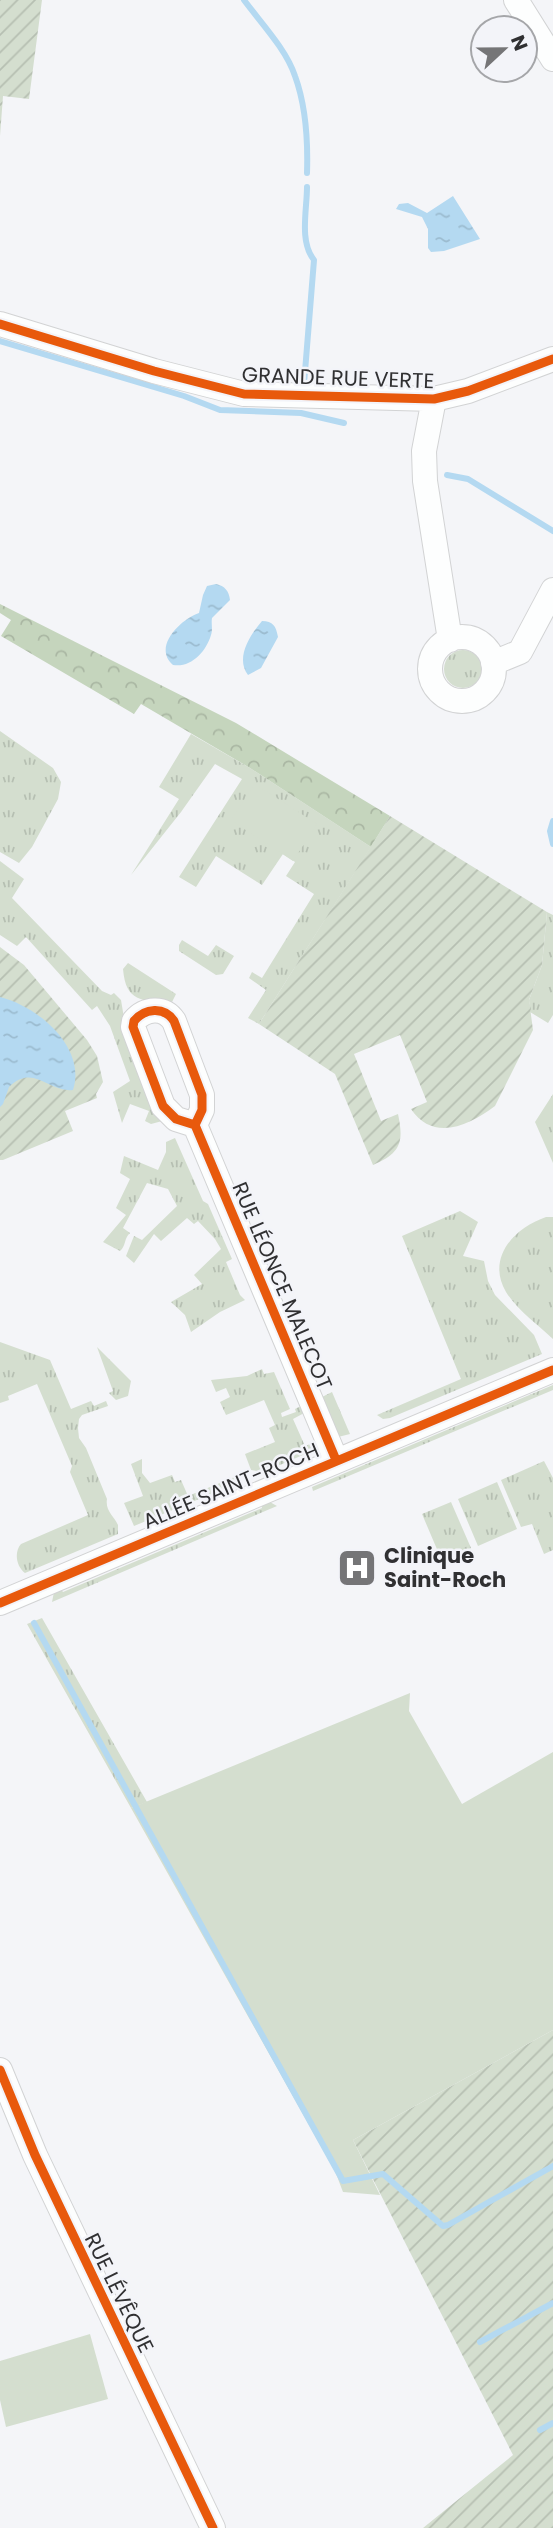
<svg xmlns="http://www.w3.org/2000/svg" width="553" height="2528" viewBox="0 0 553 2528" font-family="Poppins,sans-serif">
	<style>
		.grass { fill: url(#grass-tufts) }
		.forest { fill: url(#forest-crowns) }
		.garden { fill: url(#garden-furrows) }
		.pitch { fill: #d4decf }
		.water { fill: url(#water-ripples) }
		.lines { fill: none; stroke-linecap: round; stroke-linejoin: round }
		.stream { stroke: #b4d9f1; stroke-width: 6 }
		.minor-casing { stroke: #d2d3d4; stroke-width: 26 }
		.minor { stroke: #fdfefe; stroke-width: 24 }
		.cycleway-casing { stroke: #f3f4f9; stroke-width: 13 }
		.cycleway { stroke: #e8590c; stroke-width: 9 }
		.labels { text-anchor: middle; stroke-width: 5; stroke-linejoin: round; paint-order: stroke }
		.street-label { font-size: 21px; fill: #303032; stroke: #f3f4f9 }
		.poi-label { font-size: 21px; font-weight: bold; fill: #303032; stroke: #f3f4f9; text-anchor: start }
	</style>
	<defs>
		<pattern id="grass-tufts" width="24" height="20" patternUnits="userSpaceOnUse" patternTransform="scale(1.75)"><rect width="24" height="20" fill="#d4decf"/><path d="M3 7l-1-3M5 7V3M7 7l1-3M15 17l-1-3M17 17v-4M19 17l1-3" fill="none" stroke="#b6bfb2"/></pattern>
		<pattern id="forest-crowns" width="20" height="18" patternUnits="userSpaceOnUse" patternTransform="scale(1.75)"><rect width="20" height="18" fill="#c5d5bd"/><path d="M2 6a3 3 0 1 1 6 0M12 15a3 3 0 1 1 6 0" fill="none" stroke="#aab7a3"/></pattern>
		<pattern id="garden-furrows" width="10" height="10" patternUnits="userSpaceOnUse" patternTransform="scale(1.75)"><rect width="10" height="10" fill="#d4decf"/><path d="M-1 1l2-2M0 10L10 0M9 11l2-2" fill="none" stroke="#b6bfb2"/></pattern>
		<pattern id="water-ripples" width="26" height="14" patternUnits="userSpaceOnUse" patternTransform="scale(1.75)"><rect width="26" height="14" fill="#b4d9f1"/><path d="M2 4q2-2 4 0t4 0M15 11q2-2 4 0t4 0" fill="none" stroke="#9bbbcf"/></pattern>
	</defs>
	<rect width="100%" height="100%" fill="#f4f5f8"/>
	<path class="grass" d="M444 669a19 19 0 1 1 38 0a19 19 0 1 1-38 0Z
		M0 731 53 768 61 782 58 799 32 847 19 863 0 852Z
		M191 734 250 768 371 847 259 1024 248 1018 266 990 249 978 252 972 262 978 314 894 286 876 295 862 283 854 262 885 216 856 196 887 179 877 242 779 215 764 181 812 131 875 179 799 159 787Z
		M0 861 24 879 12 898 102 991 111 995 114 993 121 1000 124 1018 166 1120 151 1124 145 1121 149 1111 130 1104 122 1123 113 1092 130 1081 110 1026 97 1006 92 1010 26 937 17 946 0 935Z
		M547 912 553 915V1015L548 1023 530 1012 529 1000 542 965Z
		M182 940 208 956 216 945 234 956 223 974 216 975 179 951V945Z
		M128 963 176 994 169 1008C142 997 126 1004 123 969Z
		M553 1094V1163L535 1122Z
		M175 1138 203 1201 208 1204 232 1259 226 1262 240 1295 245 1300 220 1312 191 1332 185 1315 171 1302 202 1284 194 1275 221 1249 215 1239 198 1221 194 1224 187 1218 161 1241 154 1234 134 1263 126 1256 134 1236 142 1240 177 1206 168 1189 147 1183 123 1228 130 1233C124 1238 126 1246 120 1251L103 1242 126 1215 116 1208 130 1179 120 1173 124 1156 158 1170 166 1152V1142Z
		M460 1211 478 1222 463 1256 484 1261 488 1281 495 1295 534 1335 542 1354 390 1418 383 1419 377 1415 461 1379 402 1236Z
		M546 1217H553V1339C538 1325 517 1310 506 1292 486 1258 514 1228 546 1217Z
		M0 1342 50 1360 71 1409 91 1401 94 1406 106 1401 108 1406 82 1415 79 1419 78 1428 79 1438 86 1448 107 1499C105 1511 114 1516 118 1525V1534L25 1573C16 1566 14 1552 21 1544L88 1515 70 1472 72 1466 37 1384 8 1396 9 1400 0 1403Z
		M97 1347 131 1381 128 1396 116 1400 109 1393 113 1391Z
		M262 1369 264 1374 274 1372 290 1409 281 1413 282 1417 296 1412 295 1409 303 1405 306 1412 293 1419 305 1446 318 1441 320 1445 312 1451 264 1472 251 1470 245 1454 275 1442 269 1428 275 1425 264 1400 226 1415 220 1402 230 1397 226 1388 216 1392 211 1380 247 1376Z
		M553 1385V1390L313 1491 312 1487Z
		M332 1392 350 1434 338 1437 320 1398Z
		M142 1459V1473L150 1483 172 1475 175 1482 181 1480 188 1496 237 1476 233 1485 134 1526 124 1503 143 1496 131 1464Z
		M544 1461 553 1478V1550L544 1554 532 1524 521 1527 501 1480Z
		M497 1482 517 1529 478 1546 458 1499Z
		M268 1501 277 1506 52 1602 54 1592 60 1588 63 1592 262 1508 261 1503Z
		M451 1502 471 1548 442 1561 422 1514Z
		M42 1618 147 1802 131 1808 27 1624Z"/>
	<path class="forest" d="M0 604 236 723 390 816 371 847 250 768 141 704 134 714 1 636 11 620 0 613Z"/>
	<path class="garden" d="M0 0H42L29 99 3 96 0 136Z
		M390 816 547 912 542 965 529 1000 533 1030 495 1106C469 1126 433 1142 411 1109L427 1102 400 1035 354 1054 381 1121 398 1114C404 1142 401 1153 373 1165L335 1074 259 1024Z
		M0 947 24 965 87 1040 97 1056 103 1082 96 1094 97 1098 65 1111 73 1131 3 1160H0Z
		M553 2030V2528H423L513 2455 353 2140Z"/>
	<path class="pitch" d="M255 784 317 824 293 861 231 820Z
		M410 1693 409 1711 462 1804 553 1752V2030L353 2140 380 2195 343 2192 335 2171 131 1808Z
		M90 2334 108 2399 6 2427 0 2400V2361Z"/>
	<path class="water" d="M453 196 480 239 444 251 431 252 428 248V229L422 217 396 209 399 204 408 203 427 213Z
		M216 584C225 586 229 591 230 600L212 618C211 624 213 629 211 635 206 652 191 668 173 665 152 647 181 619 199 613L203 595 207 586Z
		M262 621C273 621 276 626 278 637L261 668 248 675C235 658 250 635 262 621Z
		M0 997C37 1006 87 1047 73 1090 48 1093 34 1063 9 1087L3 1104 0 1107Z"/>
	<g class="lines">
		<path class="stream" d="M244 0C261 23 286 49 295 76 306 106 308 142 307 173
			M0 341 184 396 220 410 301 413 344 423
			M304 384 314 260C299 241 307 210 307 187
			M447 475 468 479 553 531
			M553 821 550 831 553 844
			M34 1623 343 2181 383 2174 443 2226 448 2225 553 2166
			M480 2342 553 2303
			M540 2430 553 2423"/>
		<g class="minor-casing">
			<path id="minor" d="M516 0 553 59
				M0 324 154 371 244 394 434 399 468 391 553 359
				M434 399 424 451 425 481 450 640
				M430 669a32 32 0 1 1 64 0a32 32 0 1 1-64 0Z
				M493 663 520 652 553 590
				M195 1125 176 1119 163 1106 133 1027 134 1021C145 1008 164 1006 174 1021L202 1095V1110L195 1125 336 1460
				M0 1603 553 1370
				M0 2070 35 2155 213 2528"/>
		</g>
		<use href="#minor" class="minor"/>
		<g class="cycleway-casing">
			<path id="cycleway" d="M0 324 154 371 244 394 434 399 468 391 553 359
				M195 1125 176 1119 163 1106 133 1027 134 1021C145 1008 164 1006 174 1021L202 1095V1110L195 1125 336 1460
				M0 1603 553 1370
				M0 2070 35 2155 213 2528"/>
		</g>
		<use href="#cycleway" class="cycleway"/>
	</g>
	<defs>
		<g id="hospital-square" transform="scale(2.0125)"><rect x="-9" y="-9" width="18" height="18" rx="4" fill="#757577" stroke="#f3f4f9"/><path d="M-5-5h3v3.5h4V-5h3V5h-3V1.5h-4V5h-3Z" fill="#fff"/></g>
	</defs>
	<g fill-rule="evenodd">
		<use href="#hospital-square" x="357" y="1568"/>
	</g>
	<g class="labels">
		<g class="street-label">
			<text transform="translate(338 378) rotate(2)" y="7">GRANDE RUE VERTE</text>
			<text transform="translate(282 1286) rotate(67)" y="7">RUE LÉONCE MALECOT</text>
			<text transform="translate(231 1486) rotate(-23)" y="7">ALLÉE SAINT-ROCH</text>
			<text transform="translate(119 2293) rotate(64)" y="7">RUE LÉVÊQUE</text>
		</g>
		<g class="poi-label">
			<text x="384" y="1563">Clinique<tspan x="384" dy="24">Saint-Roch</tspan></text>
		</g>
	</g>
	<g transform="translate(504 49) rotate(68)"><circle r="33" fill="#f3f4f9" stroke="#a5a6a9" stroke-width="2"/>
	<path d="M0-5L12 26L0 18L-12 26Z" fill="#757577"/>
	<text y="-10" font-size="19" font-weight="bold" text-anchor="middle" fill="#303032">N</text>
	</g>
</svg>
